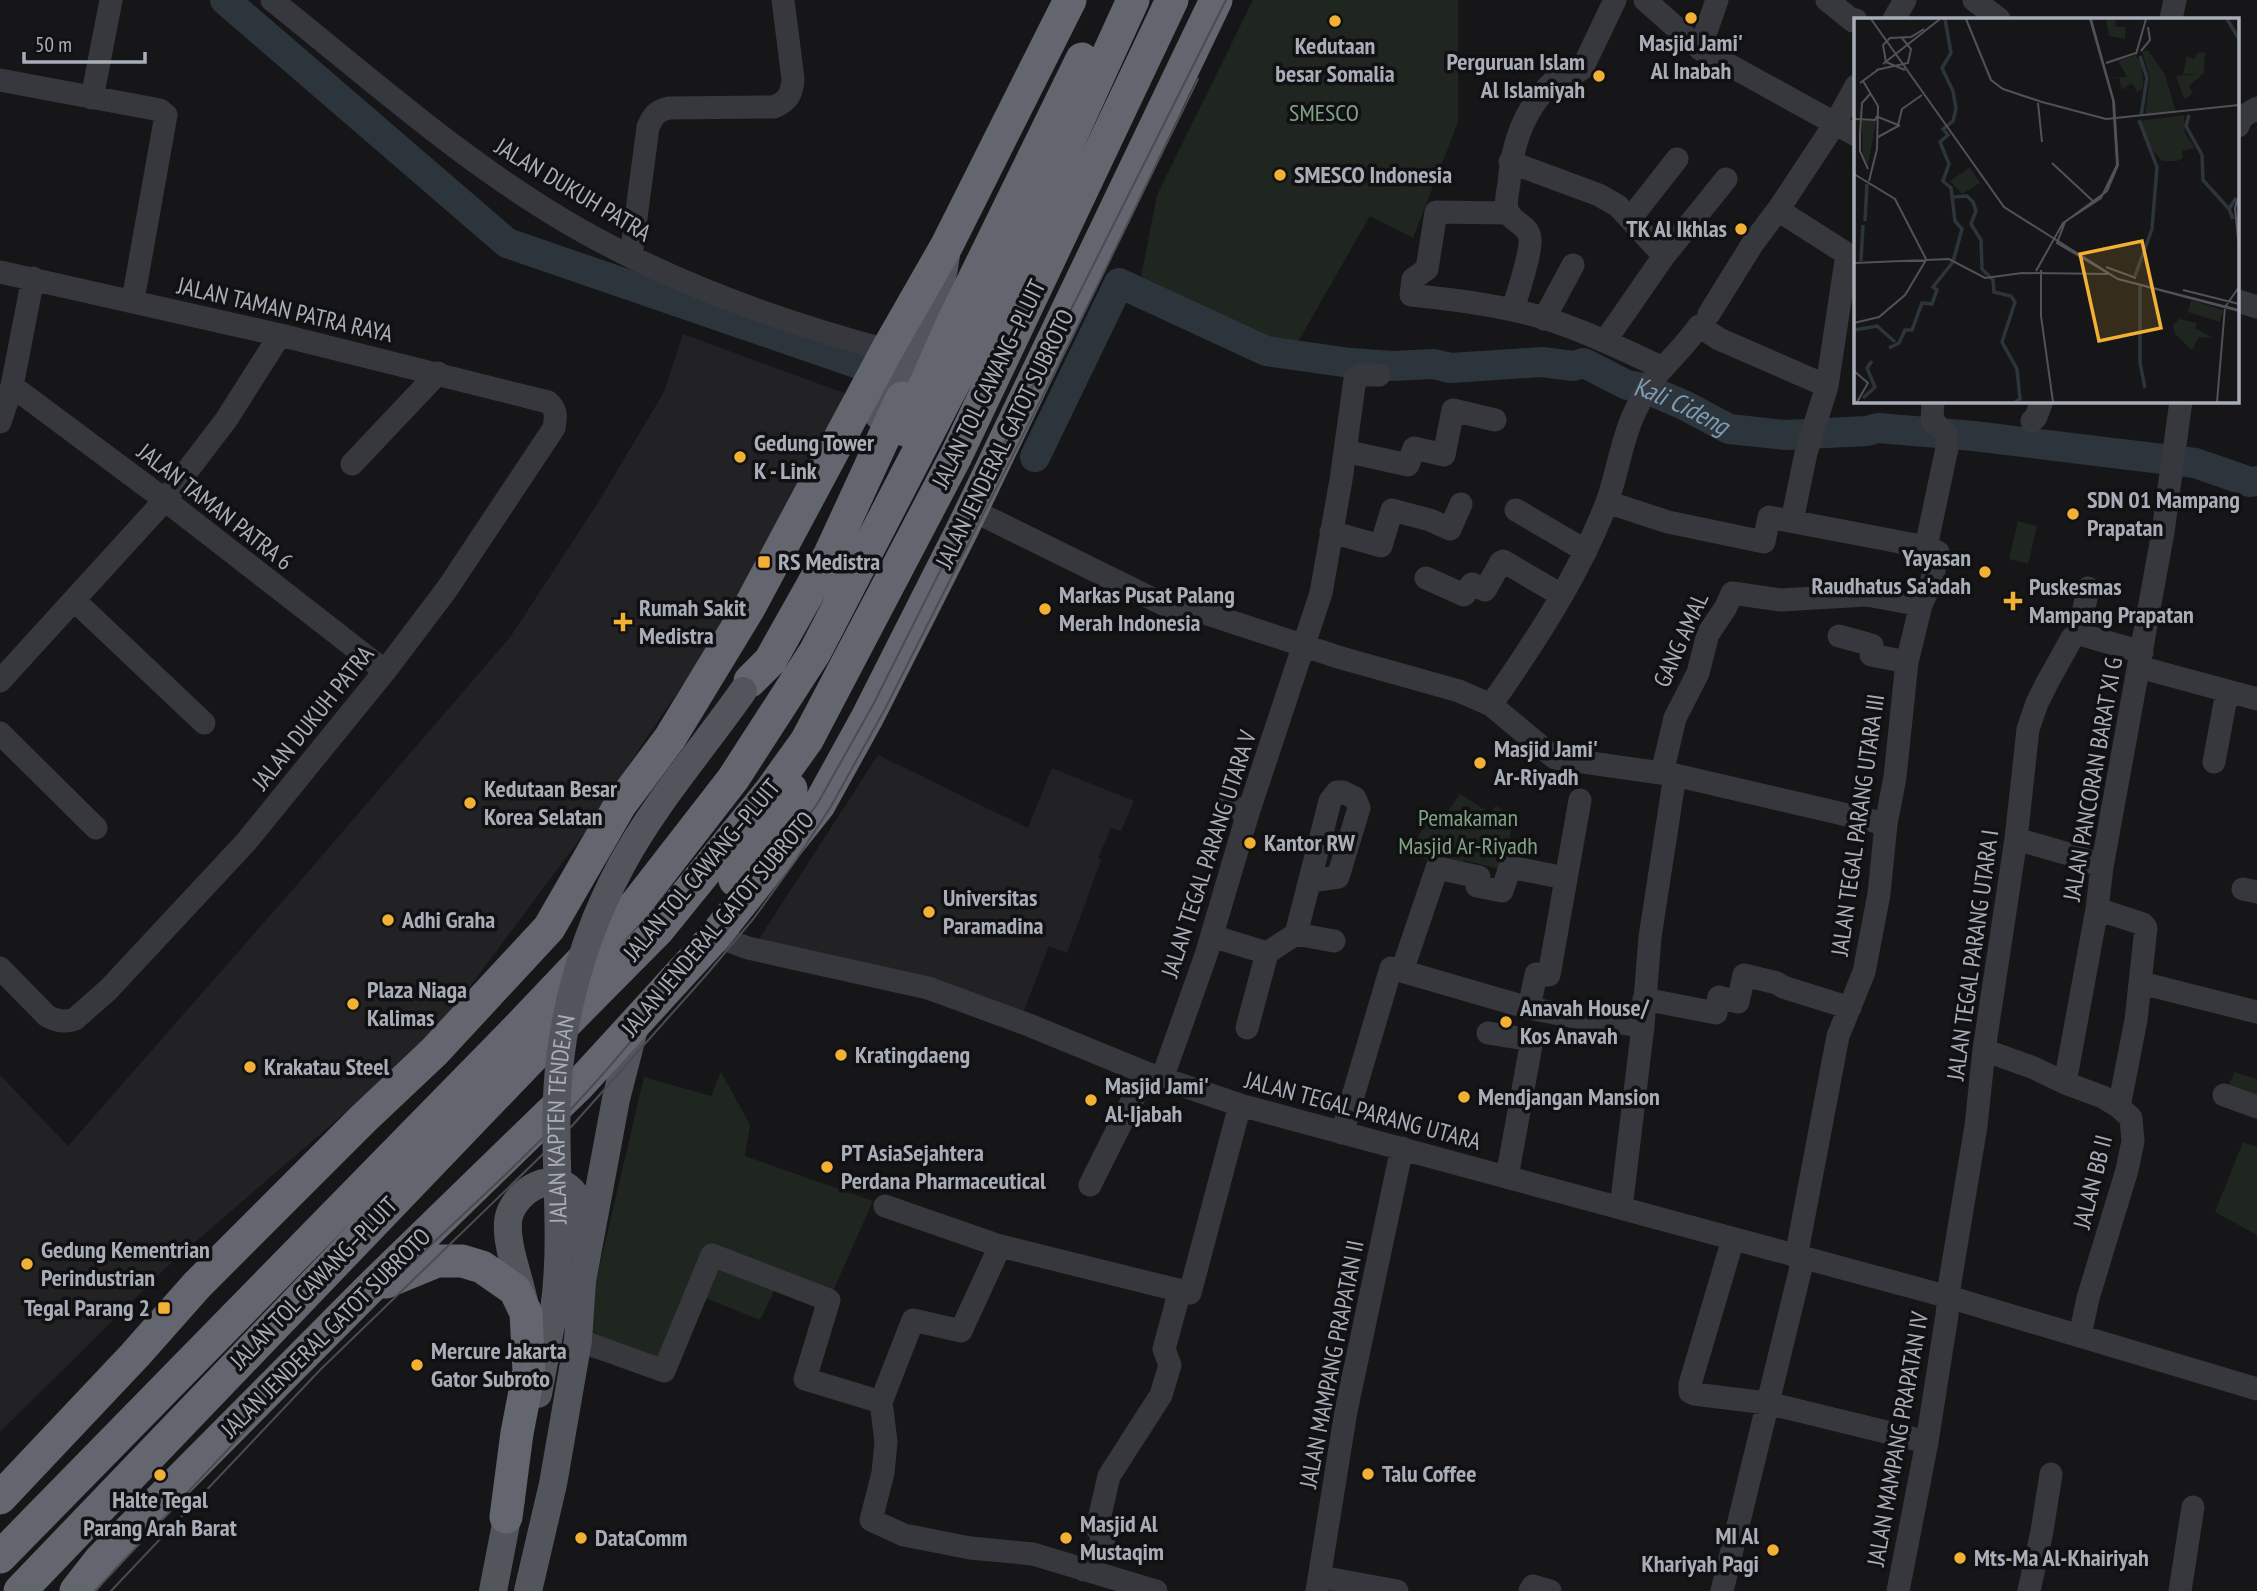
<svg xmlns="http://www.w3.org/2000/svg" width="2257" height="1591" viewBox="0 0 2257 1591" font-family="'PT Sans Narrow',sans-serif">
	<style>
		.built { fill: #222225 }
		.green { fill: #1e261f }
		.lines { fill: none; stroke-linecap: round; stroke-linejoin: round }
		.river { stroke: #2c353c; stroke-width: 30 }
		.minor { stroke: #37383d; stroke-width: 23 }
		.major { stroke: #53555c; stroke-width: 28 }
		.highway { stroke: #63666e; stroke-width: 33 }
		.tram { stroke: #4a4c52; stroke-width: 2 }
		.major-bridge { stroke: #53555c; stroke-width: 28 }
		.poi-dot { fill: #f2b134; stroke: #111113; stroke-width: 2.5 }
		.labels { text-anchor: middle; stroke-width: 7; stroke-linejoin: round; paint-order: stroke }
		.poi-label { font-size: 24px; font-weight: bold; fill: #a8adb8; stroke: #111113; text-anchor: start }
		.park-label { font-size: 24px; fill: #7fa381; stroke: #111113 }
		.street-label { font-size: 24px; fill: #a8adb8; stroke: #111113 }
		.water-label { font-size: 26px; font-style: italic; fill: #7f9bb3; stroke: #111113 }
		.inset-river { fill: none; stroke: #2c353c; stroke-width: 3.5 }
		.inset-road { fill: none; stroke: #505258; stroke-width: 2 }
		.view { fill: #f2b134; fill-opacity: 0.15; stroke: #f2b134; stroke-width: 3.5 }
		.inset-edge { fill: none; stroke: #a8adb8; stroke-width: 3.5 }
	</style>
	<rect width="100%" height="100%" fill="#161618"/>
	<path class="built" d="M683 334 855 397 735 609 649 734 586 831 430 1040 173 1261 0 1432V1075L68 1146 302 879 511 636 596 506 664 392Z
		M878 755 1028 828 1052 768 1134 801 1121 831 1111 828 1098 858 1101 860 1067 953 1049 946 1019 1023 757 942Z"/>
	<path class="green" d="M1253 0H1458V122L1413 238 1370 216 1294 349 1212 318 1140 282 1157 195Z
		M2018 521 2037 526 2028 564 2009 559Z
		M1460 794 1490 813 1496 806 1514 816 1503 870 1464 860 1457 871 1411 854 1428 815 1443 817Z
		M721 1072 750 1125 745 1156 873 1201 829 1300 777 1285 760 1320 698 1295 662 1373 581 1356 582 1341 644 1077 711 1096Z
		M2234 1072 2257 1079V1101L2227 1091Z
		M2243 1142 2257 1147V1235L2215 1212Z"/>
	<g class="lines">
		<g class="river">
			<path d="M225 0 507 243 865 366"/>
			<path id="s1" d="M1035 457 1119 283 1266 351 1350 363 1393 366 1433 364 1451 368 1542 362 1573 366 1584 363 1627 385 1644 388 1684 405 1729 429 1785 435 1867 431 1878 428 1974 436 2195 463 2250 482 2257 481"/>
		</g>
		<path class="minor" d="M272 0C372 80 470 168 582 231 678 285 781 322 887 350
			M1645 0 1700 49 1856 135
			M1827 0 1853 21 1856 20
			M1974 0 1999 19
			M1894 19 1905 0
			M2171 19 2175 0
			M1700 49 1717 0
			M0 80 160 110 166 115 133 300
			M92 98 111 0
			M2238 126 2242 117 2257 108
			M1510 162 1599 195 1618 206 1664 256
			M1778 210 1847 254 1827 386 1806 453 1792 521
			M1508 213 1436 212 1427 269 1413 279 1411 295C1455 300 1501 305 1544 318 1585 331 1624 350 1663 368
			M1630 219 1677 159
			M631 256 648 127C653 116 656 111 669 108L774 107C788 101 792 94 793 79L783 0
			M0 272 280 335 548 402C557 410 556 416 554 428L447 589 385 671 246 842 108 990 75 1019C65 1023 57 1021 47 1016L0 968
			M2238 301 2257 307
			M1513 310C1517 295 1532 251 1530 238 1528 224 1510 222 1507 209 1505 201 1508 191 1509 183 1512 145 1523 109 1553 82 1562 75 1573 76 1582 69L1615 0
			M1709 314 1753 243 1780 207 1836 122 1856 86
			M1544 319 1573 265
			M1605 341 1664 256 1726 179
			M12 386 165 500 385 671
			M2032 421 2036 417 2042 401
			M0 422 12 386 33 278
			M1345 451 1408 465 1414 448 1444 455 1453 410 1495 420
			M352 464 438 373
			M1607 502 1668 522 1764 542 1769 517 1926 547
			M972 510 1167 606 1208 614 1338 657 1459 691 1491 705 1555 758 1675 775 1886 824
			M1516 510 1586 551
			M1331 532 1381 546 1392 510 1430 520 1450 529 1461 504
			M1426 578 1464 595 1472 584 1485 590 1501 562 1503 561 1561 595
			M74 600 204 723
			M2079 634 2142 652
			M2079 634 2088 588
			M1839 636 1872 645 1871 655 1907 662
			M2139 667 2257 699
			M0 681 165 500 226 420 280 335
			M1491 705C1535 642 1579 575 1607 502 1617 475 1621 443 1633 416 1639 403 1647 386 1657 375 1671 358 1686 345 1699 326L1719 339 1827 386
			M0 733 96 828
			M2214 762 2227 692
			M1662 773 1675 718 1698 673 1708 634 1726 607 1732 593 1781 600 1867 595 1921 605
			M1228 805 1248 813
			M2016 839 2079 857 2102 867
			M2243 889 2257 892
			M2097 909 2143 924 2146 928 2136 1020 2119 1107
			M1296 934 1330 801 1337 792H1343L1355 798 1359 808 1338 877 1311 881
			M715 936 748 948 928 988 1029 1025 1146 1073 1240 1105 1949 1297 2257 1389
			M1212 936 1267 953 1296 934 1334 941
			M1402 971 1437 868 1479 877 1477 886 1502 891 1510 867 1565 878
			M2141 983 2257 1012
			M1644 999 1716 1013 1719 997 1738 1002 1744 975 1777 983 1783 987 1850 1008
			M1529 1008 1536 974 1549 975 1580 800
			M1247 1028 1267 953
			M1488 1033 1532 1040 1507 1177
			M1984 1050 2034 1068 2065 1083 2103 1097 2119 1107 2131 1118 2133 1141 2127 1170 2088 1298 2080 1336
			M1162 1079 1206 955 1248 813 1321 593 1341 480 1355 379 1360 375H1379
			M2065 1083 2097 909 2102 867 2163 532 2181 401
			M2224 1095 2257 1107
			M1342 1133 1391 968 1529 1008 1570 1016 1643 1026
			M1090 1185 1146 1073
			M885 1206 1000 1246 1190 1293 1240 1105
			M1621 1208 1643 1026 1650 937 1675 775
			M1733 1239 1690 1384V1392L1694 1394 1767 1403 1927 1442
			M1796 1257 1838 1036 1864 972 1879 894 1886 824 1895 777 1907 662 1921 605 1932 580 1938 552 1926 547 1947 448 1946 433 1932 421 1933 401
			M578 1340 664 1371 712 1255 829 1300 805 1379 881 1402 886 1442 883 1473 871 1520 904 1535 970 1548 1033 1554 1156 1591
			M881 1402 913 1320 961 1331 1000 1246
			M1084 1570 1104 1539 1097 1528 1109 1476 1161 1395 1170 1365 1164 1349 1180 1290
			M1321 1577 1397 1591
			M1317 1591 1346 1411 1402 1148
			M1530 1591 1533 1586 1550 1591
			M1722 1591 1803 1259
			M1898 1591 1927 1442 1947 1315 1950 1282 1976 1126 1984 1050 2016 839 2028 729 2037 703 2048 681 2072 638 2079 634
			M2029 1591 2042 1531 2051 1474
			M2180 1591 2193 1507"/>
		<path class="major" d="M879 416C903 366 940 311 946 255
			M525 1307C521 1281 506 1248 508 1222 510 1195 550 1167 572 1191 583 1203 579 1230 580 1244
			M538 1394 555 1303
			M493 1591 511 1498
			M528 1591 553 1484 578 1340 582 1281 616 1099 635 1025"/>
		<path class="highway" d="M905 430 954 320 1082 59
			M750 681 770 661 830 554 902 398
			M735 880 768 832 791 789
			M386 1282 437 1261H462L482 1267 515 1290 526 1313 529 1371 517 1433 506 1517
			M0 1498 135 1355 197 1285 363 1119 434 1052 549 928 620 805 670 738 749 608 887 350 947 245 1070 0
			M0 1557 516 1030 636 904 733 779 815 652 992 309 1133 0
			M20 1591 539 1050 657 931 769 793 807 740 956 456 1172 0
			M76 1591 101 1559 368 1290 577 1087 715 936 819 805 867 718 962 530 1216 0"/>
		<path class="tram" d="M95 1591 311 1361 362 1310 505 1175 562 1119 603 1074 744 910 819 801 874 703 1226 0
			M111 1591 320 1370 571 1127 707 974 754 918 796 860 830 808 885 709 1070 342 1198 79"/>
		<path class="major-bridge" id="s2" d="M555 1303C565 1222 550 1140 560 1060 568 991 589 925 622 864 655 803 703 748 743 691"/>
	</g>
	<g class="poi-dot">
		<circle cx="1691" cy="18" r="7"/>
		<circle cx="1335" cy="21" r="7"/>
		<circle cx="1599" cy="76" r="7"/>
		<circle cx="1280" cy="175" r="7"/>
		<circle cx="1741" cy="229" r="7"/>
		<circle cx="740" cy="457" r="7"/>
		<circle cx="2073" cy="514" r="7"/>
		<rect x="757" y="555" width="14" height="14" rx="3.5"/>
		<circle cx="1985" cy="572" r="7"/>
		<path d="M2009.5 590.5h7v7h7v7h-7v7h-7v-7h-7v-7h7z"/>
		<circle cx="1045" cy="609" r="7"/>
		<path d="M619.5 611.5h7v7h7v7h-7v7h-7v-7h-7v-7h7z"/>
		<circle cx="1480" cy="763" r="7"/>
		<circle cx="470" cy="803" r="7"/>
		<circle cx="1250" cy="843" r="7"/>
		<circle cx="929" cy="912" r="7"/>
		<circle cx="388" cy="920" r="7"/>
		<circle cx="353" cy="1004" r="7"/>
		<circle cx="1506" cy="1022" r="7"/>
		<circle cx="841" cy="1055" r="7"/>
		<circle cx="250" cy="1067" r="7"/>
		<circle cx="1464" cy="1097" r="7"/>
		<circle cx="1091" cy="1100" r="7"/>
		<circle cx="827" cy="1167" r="7"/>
		<circle cx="27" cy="1264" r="7"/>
		<rect x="157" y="1301" width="14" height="14" rx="3.5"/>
		<circle cx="417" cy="1365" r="7"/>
		<circle cx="1368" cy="1474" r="7"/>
		<circle cx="160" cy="1475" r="7"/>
		<circle cx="581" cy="1538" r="7"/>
		<circle cx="1066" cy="1538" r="7"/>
		<circle cx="1773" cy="1550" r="7"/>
		<circle cx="1960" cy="1558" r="7"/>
	</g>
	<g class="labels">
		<g class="poi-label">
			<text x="1691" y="51" text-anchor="middle">Masjid Jami'<tspan x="1691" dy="28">Al Inabah</tspan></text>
			<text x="1335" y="54" text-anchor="middle">Kedutaan<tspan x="1335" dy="28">besar Somalia</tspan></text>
			<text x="1585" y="70" text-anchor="end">Perguruan Islam<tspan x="1585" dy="28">Al Islamiyah</tspan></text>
			<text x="1294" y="183">SMESCO Indonesia</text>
			<text x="1727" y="237" text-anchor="end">TK Al Ikhlas</text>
			<text x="754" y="451">Gedung Tower<tspan x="754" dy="28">K - Link</tspan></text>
			<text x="2087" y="508">SDN 01 Mampang<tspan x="2087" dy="28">Prapatan</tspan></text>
			<text x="1971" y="566" text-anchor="end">Yayasan<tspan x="1971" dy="28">Raudhatus Sa'adah</tspan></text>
			<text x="778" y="570">RS Medistra</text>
			<text x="2029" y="595">Puskesmas<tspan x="2029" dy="28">Mampang Prapatan</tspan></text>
			<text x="1059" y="603">Markas Pusat Palang<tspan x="1059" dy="28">Merah Indonesia</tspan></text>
			<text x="639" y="616">Rumah Sakit<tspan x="639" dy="28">Medistra</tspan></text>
			<text x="1494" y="757">Masjid Jami'<tspan x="1494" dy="28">Ar-Riyadh</tspan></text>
			<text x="484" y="797">Kedutaan Besar<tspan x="484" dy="28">Korea Selatan</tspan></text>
			<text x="1264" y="851">Kantor RW</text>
			<text x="943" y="906">Universitas<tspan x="943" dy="28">Paramadina</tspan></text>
			<text x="402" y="928">Adhi Graha</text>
			<text x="367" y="998">Plaza Niaga<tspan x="367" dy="28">Kalimas</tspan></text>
			<text x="1520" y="1016">Anavah House/<tspan x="1520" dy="28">Kos Anavah</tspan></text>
			<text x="855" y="1063">Kratingdaeng</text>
			<text x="264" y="1075">Krakatau Steel</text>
			<text x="1105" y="1094">Masjid Jami'<tspan x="1105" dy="28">Al-Ijabah</tspan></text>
			<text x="1478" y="1105">Mendjangan Mansion</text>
			<text x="841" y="1161">PT AsiaSejahtera<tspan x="841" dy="28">Perdana Pharmaceutical</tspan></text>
			<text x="41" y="1258">Gedung Kementrian<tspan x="41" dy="28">Perindustrian</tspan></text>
			<text x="150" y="1316" text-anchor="end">Tegal Parang 2</text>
			<text x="431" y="1359">Mercure Jakarta<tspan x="431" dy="28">Gator Subroto</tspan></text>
			<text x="1382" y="1482">Talu Coffee</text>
			<text x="160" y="1508" text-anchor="middle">Halte Tegal<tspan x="160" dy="28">Parang Arah Barat</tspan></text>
			<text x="1080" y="1532">Masjid Al<tspan x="1080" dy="28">Mustaqim</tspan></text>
			<text x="1759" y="1544" text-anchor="end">MI Al<tspan x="1759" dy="28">Khariyah Pagi</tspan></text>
			<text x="595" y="1546">DataComm</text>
			<text x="1974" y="1566">Mts-Ma Al-Khairiyah</text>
		</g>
		<g class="park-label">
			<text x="1324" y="121">SMESCO</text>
			<text x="1468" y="826">Pemakaman<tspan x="1468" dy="28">Masjid Ar-Riyadh</tspan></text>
		</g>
		<g class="street-label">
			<text transform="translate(573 190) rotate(31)" y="8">JALAN DUKUH PATRA</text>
			<text transform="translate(285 310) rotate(13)" y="8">JALAN TAMAN PATRA RAYA</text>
			<text transform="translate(989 384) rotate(-64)" y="8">JALAN TOL CAWANG–PLUIT</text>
			<text transform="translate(1005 439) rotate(-64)" y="8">JALAN JENDERAL GATOT SUBROTO</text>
			<text transform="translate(215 507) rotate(38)" y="8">JALAN TAMAN PATRA 6</text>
			<text transform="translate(1681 640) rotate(-66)" y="8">GANG AMAL</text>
			<text transform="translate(313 718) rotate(-51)" y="8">JALAN DUKUH PATRA</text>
			<text transform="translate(2093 779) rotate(-80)" y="8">JALAN PANCORAN BARAT XI G</text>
			<text transform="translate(1858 825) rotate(-82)" y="8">JALAN TEGAL PARANG UTARA III</text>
			<text transform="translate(1209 854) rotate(-72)" y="8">JALAN TEGAL PARANG UTARA V</text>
			<text transform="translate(702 870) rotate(-50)" y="8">JALAN TOL CAWANG–PLUIT</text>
			<text transform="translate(718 924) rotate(-50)" y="8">JALAN JENDERAL GATOT SUBROTO</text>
			<text transform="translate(1973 955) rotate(-82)" y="8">JALAN TEGAL PARANG UTARA I</text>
			<text transform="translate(1363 1111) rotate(15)" y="8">JALAN TEGAL PARANG UTARA</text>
			<text dy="8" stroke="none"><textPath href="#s2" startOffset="184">JALAN KAPTEN TENDEAN</textPath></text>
			<text transform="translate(2093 1182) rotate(-76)" y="8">JALAN BB II</text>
			<text transform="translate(314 1283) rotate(-46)" y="8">JALAN TOL CAWANG–PLUIT</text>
			<text transform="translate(326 1333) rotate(-45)" y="8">JALAN JENDERAL GATOT SUBROTO</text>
			<text transform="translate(1332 1364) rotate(-79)" y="8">JALAN MAMPANG PRAPATAN II</text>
			<text transform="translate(1898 1439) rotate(-80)" y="8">JALAN MAMPANG PRAPATAN IV</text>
		</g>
		<g class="water-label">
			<text dy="9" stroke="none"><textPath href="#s1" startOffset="782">Kali Cideng</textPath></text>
		</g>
	</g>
	<g transform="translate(1854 18)">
		<rect width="385" height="385" fill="#161618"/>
		<path d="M252 1H261L262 9H271V21L255 18ZM294 32 311 57 322 94 291 97 296 60 288 34ZM344 34 351 35 350 55 335 68 339 76 330 81 322 58 346 56H329L333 38 340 41ZM281 37 288 45 289 70 283 74 278 65 268 72 265 60 258 61 257 60 273 59 264 43ZM330 97 331 115 341 130 328 133 329 140 323 143H308L292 123 286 103ZM8 103H22L14 147 9 137ZM116 149 126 165 108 176 96 163ZM337 282 369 292 366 304 334 294ZM325 301 343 305 341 310 359 320 345 319 338 332 321 316 319 307Z" fill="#1e261f"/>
		<path class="inset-river" d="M373 1 385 21M286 38 293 60 287 98M335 97 332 108 348 137 349 162 375 191M100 179 113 178 119 184 122 193 117 206 127 222 128 251 139 262 140 274 157 278 161 284 148 324 163 351 166 381 161 384M379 201 375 191 382 180M11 203 13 166M7 243 9 207M281 258 298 211 303 149 285 102M286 268V345L291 370M0 312 23 308 41 324M35 330 45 325 51 312H58L68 285 78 286 83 272 79 269 99 244 108 211 101 203 97 170 89 163 95 146 86 124 94 117 89 111 99 103 102 91 99 73 88 50 97 35 91 1M9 380 21 369 13 350 18 343"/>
		<path class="inset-road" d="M17 1 150 189 264 261 385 292M112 1 137 62 149 71 188 84 252 101 385 87M237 1 260 84 264 147 253 173 211 204 203 225 264 261 385 293M287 33 296 22 294 9M282 36 292 1M252 45 282 35M29 46 86 1M22 52 54 45 57 31 48 20M51 52 32 44 29 27 36 20 57 19 70 11M9 63 24 88 23 131 15 163M6 65 25 51M184 85 188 124M24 99 44 107 48 91 68 77M0 101 21 102 23 98M24 119 46 107M198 145 241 185M14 151 6 133V116L8 85 17 75M0 156 41 181 72 241M385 177 381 190 385 231M0 245 95 241 131 260 168 255 254 256M252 249 282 260M187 252V298L199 384M182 253 209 205 247 180 263 147 259 82 236 1M329 272 385 286M0 305 25 299 51 277 72 242M0 353 14 365 3 384M363 384 371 289 385 269"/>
		<path class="view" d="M288 223 307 310 245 323 226 236Z"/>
		<rect width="385" height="385" class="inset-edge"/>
	</g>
	<path d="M24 52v10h121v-10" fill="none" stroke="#a8adb8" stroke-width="3.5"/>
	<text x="35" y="52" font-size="21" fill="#a8adb8" stroke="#111113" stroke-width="5" paint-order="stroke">50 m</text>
</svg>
